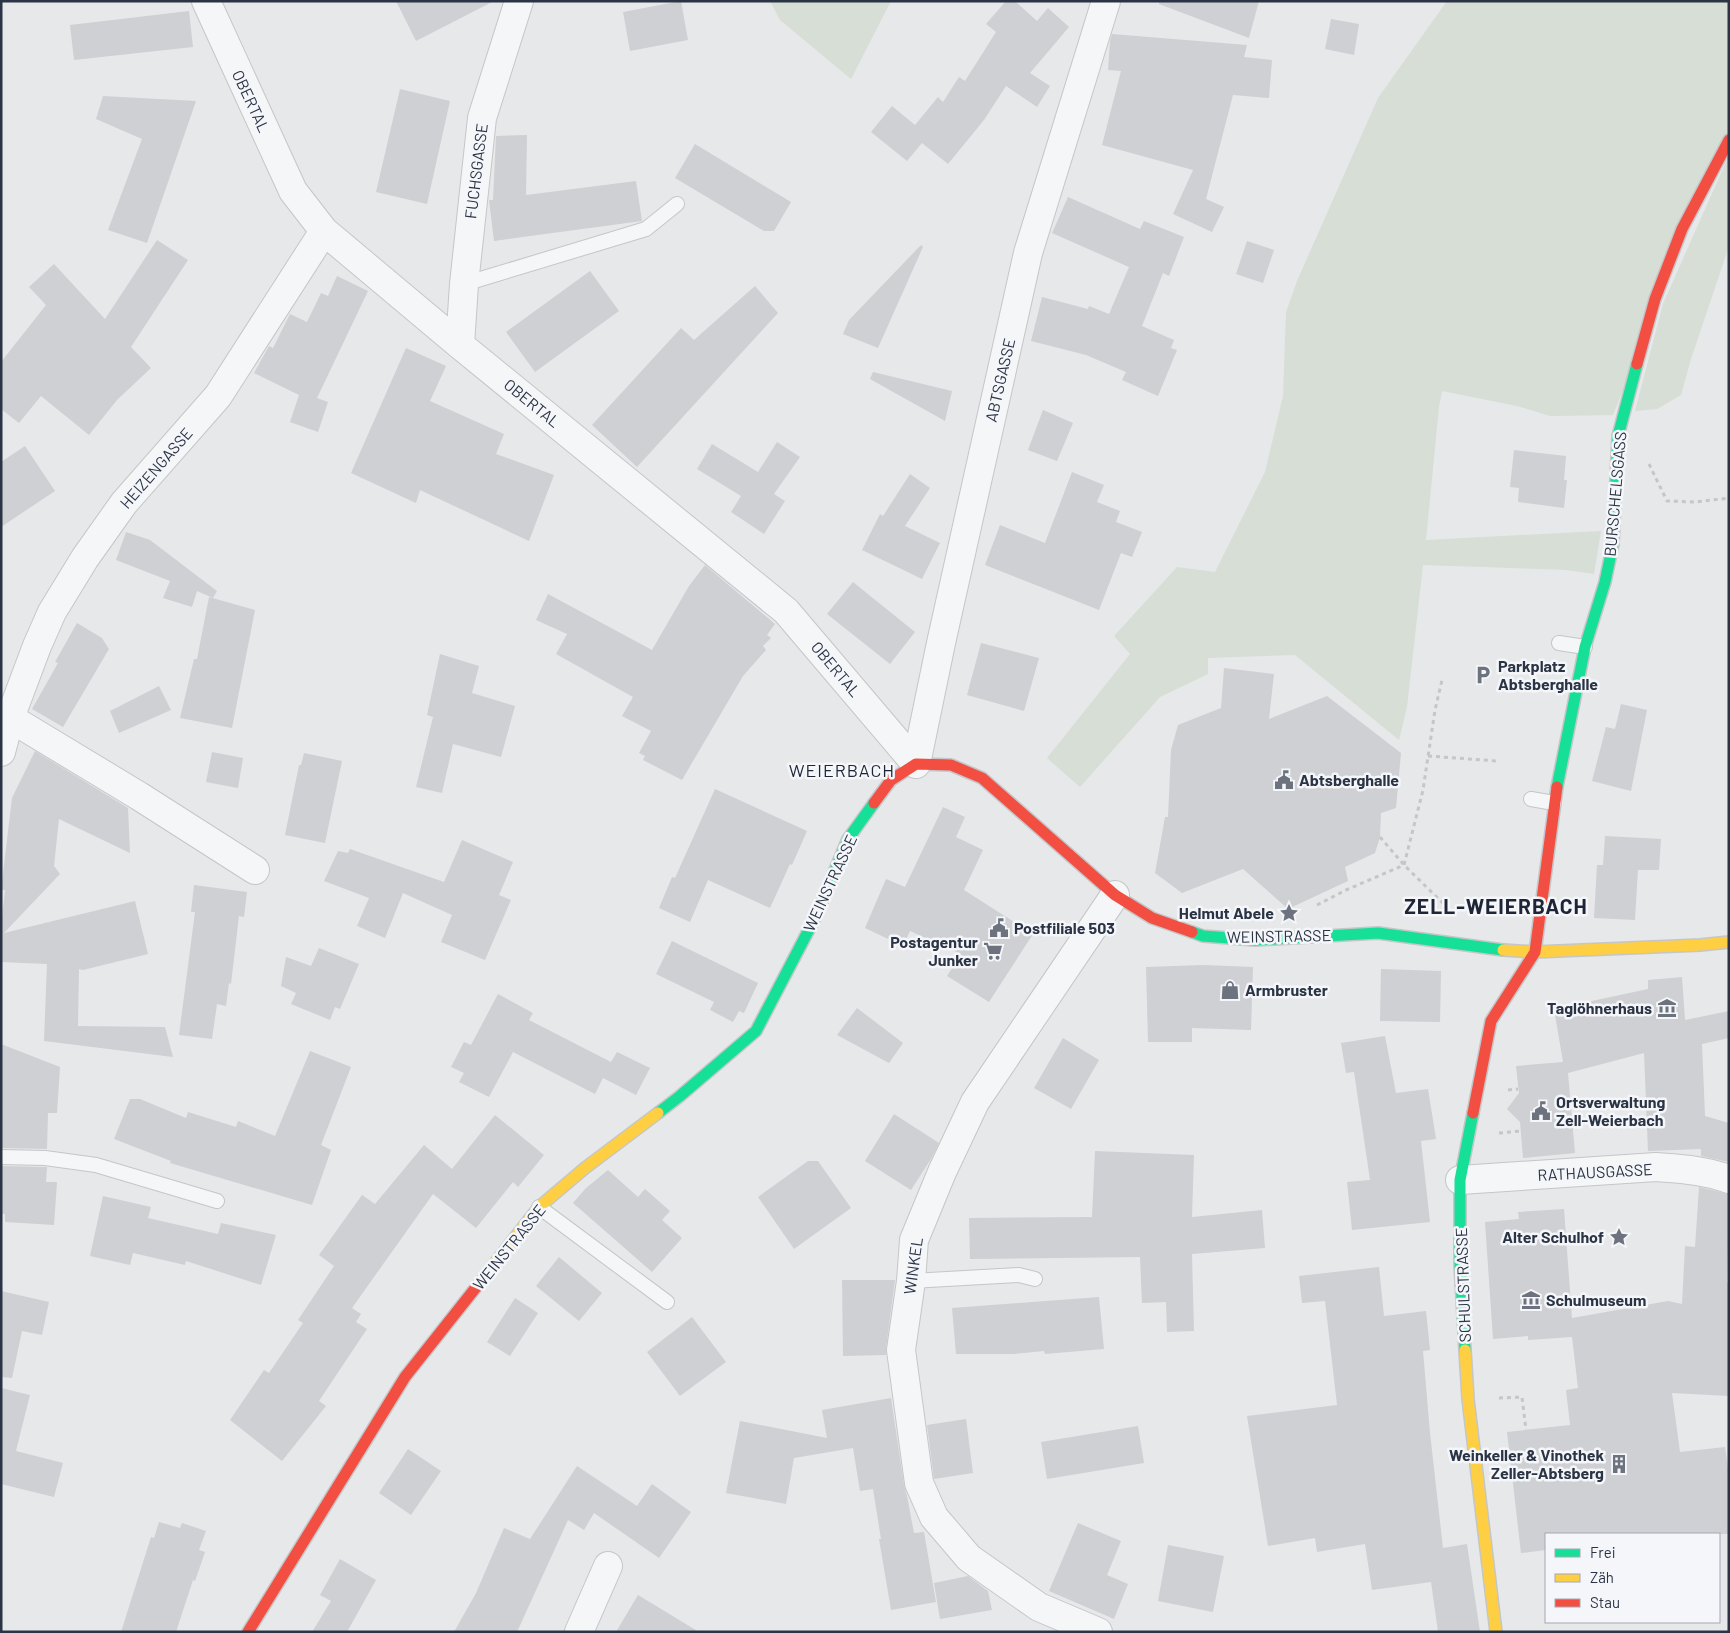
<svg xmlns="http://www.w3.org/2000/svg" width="1730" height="1633" viewBox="0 0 1730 1633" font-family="Barlow,sans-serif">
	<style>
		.green { fill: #d6ded6 }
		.building { fill: #ced0d3 }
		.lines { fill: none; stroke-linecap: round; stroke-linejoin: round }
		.lane-casing { stroke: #c4c6c8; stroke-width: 16 }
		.street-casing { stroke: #c4c6c8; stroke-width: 30 }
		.fast-casing { stroke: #c4c6c8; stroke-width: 14 }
		.slow-casing { stroke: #c4c6c8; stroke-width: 14 }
		.jam-casing { stroke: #c4c6c8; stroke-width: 14 }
		.path { stroke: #c5c6ca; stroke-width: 3; stroke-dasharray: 4 4; stroke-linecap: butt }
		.lane { stroke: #f5f6f7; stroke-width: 14 }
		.street { stroke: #f5f6f7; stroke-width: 28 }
		.fast { stroke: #16e098; stroke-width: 11 }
		.slow { stroke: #ffcf43; stroke-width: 11 }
		.jam { stroke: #f24e42; stroke-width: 11 }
		.labels { text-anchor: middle; stroke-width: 5; stroke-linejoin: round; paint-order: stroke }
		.street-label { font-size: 16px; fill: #2b3445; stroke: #f4f6f9 }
		.poi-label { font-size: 16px; font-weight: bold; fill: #2b3445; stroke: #f4f6f9; text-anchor: start }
		.neighbourhood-label { font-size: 18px; letter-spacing: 1px; fill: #1d2536; stroke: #f4f6f9 }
		.district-label { font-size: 21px; font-weight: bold; letter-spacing: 1px; fill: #1d2536; stroke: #f4f6f9 }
	</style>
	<rect width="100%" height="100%" fill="#e6e8ea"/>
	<path class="green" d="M770 1H891L851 79 780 20Z
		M1447 1H1729V128L1613 415 1550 416 1517 406 1442 391 1439 407 1426 540 1601 531 1594 574 1566 570 1423 565 1407 707 1399 740 1295 655 1208 658V674L1160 697 1080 787 1047 758 1130 654 1114 636 1177 567 1215 572 1265 472 1283 396 1286 312 1297 281 1378 98Z
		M1729 155V246L1691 359 1681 395 1657 409 1635 411 1663 304Z"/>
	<path class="building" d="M396 1H494L416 41Z
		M681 1 688 40 630 51 623 12Z
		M1006 1H1015L1037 21 1048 8 1069 27 1030 73 1050 86 1037 107 1006 86 984 120 948 164 922 143 907 161 871 132 892 106 915 125 938 97 943 102 959 77 965 81 996 32 986 24Z
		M1159 1H1259L1249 38 1159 4Z
		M189 11 193 47 74 60 70 25Z
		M1331 19 1359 24 1354 55 1325 49Z
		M1112 34 1247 45 1244 57 1272 60 1269 98 1233 95 1206 199 1224 207 1212 232 1173 214 1193 170 1102 145 1121 71 1108 70 1110 41Z
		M400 89 450 101 427 204 376 192Z
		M103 96 196 101 147 243 108 230 142 139 96 119Z
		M527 135 526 195 636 181 642 221 494 241 489 200H493L496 136Z
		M695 144 791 202 774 231H764L675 178Z
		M1068 197 1140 229 1144 221 1184 237 1169 276 1163 273 1142 326 1174 340 1171 348 1177 350 1158 396 1122 380 1126 372 1086 355 1031 341 1042 297 1088 309 1089 306 1109 314 1129 267 1052 233Z
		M157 240 188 260 131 347 151 368 117 400 89 435 41 396 19 423 1 409V362L46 305 29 287 54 264 105 319Z
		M1247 241 1274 250 1263 283 1236 274Z
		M921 245 923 247 878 348 843 334 849 320Z
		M590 271 619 311 535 372 506 332Z
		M337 276 368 291 317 398 328 402 318 432 290 422 299 395 254 373 269 346 273 348 290 314 307 322 321 293 328 296Z
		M755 286 778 313 637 467 592 425 681 328 694 340Z
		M406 348 446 366 430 401 504 434 496 454 554 475 529 541 420 490 416 503 351 473Z
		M873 372 952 391 945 421 870 379Z
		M1043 410 1073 423 1057 461 1028 450Z
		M777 442 800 457 774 494 785 501 764 534 731 512 741 496 697 469 712 444 758 472Z
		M25 446 55 491 1 527V462Z
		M1514 450 1566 456 1564 480H1567L1564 508 1518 502 1519 488 1510 487Z
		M1072 472 1104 485 1097 502 1120 511 1116 522 1142 532 1132 557 1121 553 1099 610 985 565 1000 525 1045 543Z
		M910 474 930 488 905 526 940 543 922 579 862 550 880 514 883 516Z
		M126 532 150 540 217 591 213 598 197 591 192 607 163 598 170 581 116 560Z
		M705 565 775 624 767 635 771 638 763 646 766 650 743 676 682 780 643 760 645 756 639 753 651 731 622 716 633 697 556 654 567 634 536 620 548 594 652 650 689 586Z
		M853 582 915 632 890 664 827 614Z
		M209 597 255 610 232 728 180 718 194 659H197Z
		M77 623 102 638 109 649 63 727 32 709 58 663 55 662Z
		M981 643 1039 658 1024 711 967 695Z
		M440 654 479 666 472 693 515 706 501 757 453 744 442 793 416 787 433 717 427 715Z
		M1224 668 1274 674 1269 719 1327 696 1401 753 1396 808 1381 813 1380 837 1375 853 1345 867 1348 881 1288 909 1243 869 1182 893 1155 873 1165 817H1168L1171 750 1178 725 1221 708Z
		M159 686 171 710 119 733 110 711Z
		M1621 704 1647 710 1631 791 1592 781 1606 727 1615 729Z
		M35 751 128 808 130 853 59 819 54 866 60 874 4 933 135 901 148 954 83 970 79 969 78 1026 165 1027 173 1057 44 1041 47 964 1 962V927L5 890H1L12 798Z
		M212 752 243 758 238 788 206 782Z
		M304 753 342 761 325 843 285 835 299 765H301Z
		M715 789 807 831 792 865 790 864 770 908 708 880 690 922 659 908 672 877 675 878Z
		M943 807 965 817 956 837 983 850 964 890 1033 934 989 1002 947 976 961 954 910 931 903 946 865 928 886 879 905 887Z
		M1605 836 1661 839 1659 870H1638L1635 920 1594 918 1597 865H1603Z
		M462 840 513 862 499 895 511 900 485 960 441 942 452 915 403 893 385 938 357 926 369 898 324 881 338 851 348 853 350 849 444 882Z
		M194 885 247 892 244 917 239 916 231 984 229 983 226 1006 217 1004 212 1039 179 1035 195 912H191Z
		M672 941 758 983 744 1013 739 1011 733 1022 710 1010 714 1002 656 974Z
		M319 948 359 964 340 1009 335 1007 330 1020 291 1004 296 993 281 986 286 957 311 966Z
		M1203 965 1253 967 1251 1030 1192 1028V1042H1148L1146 967Z
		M1381 969 1441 971 1440 1022 1380 1021Z
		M1682 977 1685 1020 1729 1011V1038L1702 1044 1705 1116 1729 1123V1162L1701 1156V1149L1648 1151 1644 1053 1568 1073 1575 1153 1523 1158 1520 1122 1507 1109 1519 1093 1516 1066 1563 1062 1554 1009 1648 989V980Z
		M498 994 533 1013 529 1020 611 1062 617 1052 650 1068 636 1095 603 1078 595 1094 513 1052 489 1097 459 1082 464 1073 451 1067 464 1042 471 1045Z
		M857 1008 903 1043 889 1063 837 1035Z
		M1385 1036 1396 1093 1428 1089 1436 1139 1421 1141 1430 1222 1352 1230 1347 1182 1370 1180 1354 1072 1346 1073 1341 1043Z
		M1063 1038 1099 1060 1071 1109 1034 1088Z
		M1 1044 60 1067 57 1113H48L47 1149 1 1148Z
		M310 1051 351 1067 321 1145 331 1150 312 1205 170 1163 171 1161 114 1139 130 1099H140L186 1118 188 1112 236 1127 238 1121 275 1136Z
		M894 1114 939 1143 931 1159 911 1190 865 1161Z
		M495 1115 544 1155 518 1187 513 1182 476 1228 433 1194 352 1308 361 1314 356 1322 367 1329 319 1401 326 1406 282 1461 230 1420 264 1370 269 1373 303 1323 298 1320 334 1266 319 1255 362 1195 375 1204 424 1145 452 1169Z
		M1095 1151 1194 1155 1192 1217 1262 1210 1265 1248 1192 1254 1194 1331 1167 1332 1166 1302 1142 1303 1140 1257 970 1259 969 1218 1092 1217Z
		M808 1161H818L851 1208 794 1249 758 1197Z
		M1 1166 47 1167 46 1182H57L54 1225 5 1222V1214H1Z
		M608 1170 638 1197 645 1189 670 1211 662 1220 682 1238 652 1272 573 1203 586 1188Z
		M1699 1187 1729 1194 1727 1283H1729V1396L1672 1393 1680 1452 1725 1447 1729 1475V1534H1546V1550L1521 1553 1507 1432 1570 1425 1566 1390 1578 1388 1572 1337 1528 1340V1336L1493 1339 1485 1222 1519 1219 1518 1212 1564 1209 1572 1318 1668 1301 1682 1304 1685 1246 1695 1247Z
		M103 1196 151 1207 148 1218 218 1234 221 1223 276 1235 261 1285 186 1261 185 1265 133 1253 130 1265 90 1256Z
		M559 1257 602 1293 579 1321 536 1286Z
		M1379 1267 1384 1316 1426 1311 1430 1350 1423 1351 1430 1433 1443 1548 1467 1544 1480 1632H1438L1431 1582 1372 1590 1365 1544 1317 1552 1315 1538 1268 1546 1247 1416 1337 1405 1325 1301 1302 1303 1299 1276Z
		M842 1280H895L886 1348V1355L843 1356Z
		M1 1291 49 1302 42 1335 22 1331 12 1378 1 1377Z
		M1099 1297 1104 1349 1045 1354 1044 1351 1014 1354H956L952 1308Z
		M515 1298 538 1313 510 1356 487 1342Z
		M692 1317 726 1362 680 1396 647 1352Z
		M1 1388 30 1395 16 1451 63 1463 54 1497 1 1484Z
		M891 1398 904 1485 907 1496 914 1533 924 1532 936 1602 891 1610 879 1539H881L873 1489 860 1491 853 1448 794 1458 786 1504 726 1493 740 1421 827 1438 822 1410Z
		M966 1419 973 1473 934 1479 927 1425Z
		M1138 1426 1144 1463 1047 1479 1041 1442Z
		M408 1449 441 1471 411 1515 379 1493Z
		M577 1466 637 1506 652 1484 691 1512 659 1558 594 1513 584 1530 568 1520 517 1632H454L476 1593 504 1528 530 1539Z
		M159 1522 180 1528 182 1523 206 1531 199 1550 205 1552 195 1581 193 1580 176 1632H121L151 1537 154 1538Z
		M1078 1523 1121 1541 1107 1575 1128 1584 1114 1619 1049 1591Z
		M1168 1545 1224 1556 1213 1612 1158 1601Z
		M340 1559 376 1580 347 1632H312L331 1601 320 1595Z
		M968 1576 988 1591 992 1610 940 1619 934 1583Z
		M638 1595 699 1632H616Z"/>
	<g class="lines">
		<g class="lane-casing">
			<path id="lane" d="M464 284 646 229 677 204
				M1559 643 1585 647
				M1531 799 1554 803
				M1 1157 45 1158 96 1165 217 1201
				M539 1207 667 1302
				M911 1281 1019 1275 1035 1279"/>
		</g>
		<g class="street-casing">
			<path id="street" d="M206 1 293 191 324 231 460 345 786 611 916 764
				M460 345 464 284 482 118 519 1
				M10 718 139 796 255 870
				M1 752 10 718 37 646 52 612 85 558 124 503 218 396 324 231
				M916 764 941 643 1028 253 1106 1
				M1460 1180 1656 1167C1682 1169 1704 1170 1729 1179
				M579 1632 608 1566
				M1098 1632 1039 1607 969 1558 934 1517 919 1483 901 1350 911 1281 914 1240 942 1172 975 1102 1115 895"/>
		</g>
		<g class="fast-casing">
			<path id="fast" d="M1557 787 1585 647 1605 582 1613 544 1618 436 1637 364
				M1192 932 1203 936 1255 940 1378 933 1503 950
				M658 1113 680 1096 756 1031 815 918 848 839 874 803
				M1465 1350 1460 1264V1180L1473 1113"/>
		</g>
		<g class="slow-casing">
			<path id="slow" d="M1503 950 1535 952 1700 945 1729 942
				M485 1276 539 1207 585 1168 658 1113
				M1465 1350 1468 1399 1496 1632"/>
		</g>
		<g class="jam-casing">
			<path id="jam" d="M1637 364 1655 299 1682 229 1729 140
				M874 803 891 780 916 764 951 765 982 778 1115 895 1152 918 1192 932
				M1473 1113 1491 1021 1535 952 1557 787
				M248 1632 405 1377 485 1276"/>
		</g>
		<path class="path" d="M1649 464 1667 501 1696 502 1729 498
			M1428 756 1497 761
			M1380 837 1404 865 1453 913
			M1317 905 1346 890 1404 865 1423 790 1435 710 1442 680
			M1508 1090 1518 1089
			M1499 1133 1521 1131
			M1499 1398 1522 1397 1526 1430"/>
		<use href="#lane" class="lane"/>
		<use href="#street" class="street"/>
		<use href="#fast" class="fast"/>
		<use href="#slow" class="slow"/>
		<use href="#jam" class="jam"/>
	</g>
	<defs>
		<g id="parking-bare" transform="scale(1.5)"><path d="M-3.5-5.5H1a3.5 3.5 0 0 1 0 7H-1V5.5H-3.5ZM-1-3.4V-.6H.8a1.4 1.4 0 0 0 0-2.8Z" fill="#6c737f" stroke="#f4f6f9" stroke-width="2.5" paint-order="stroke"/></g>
		<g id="civic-bare" transform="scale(1.5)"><path d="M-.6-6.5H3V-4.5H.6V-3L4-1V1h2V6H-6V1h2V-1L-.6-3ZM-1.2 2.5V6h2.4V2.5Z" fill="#6c737f" stroke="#f4f6f9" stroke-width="2.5" paint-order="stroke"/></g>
		<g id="sight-bare" transform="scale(1.5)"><path d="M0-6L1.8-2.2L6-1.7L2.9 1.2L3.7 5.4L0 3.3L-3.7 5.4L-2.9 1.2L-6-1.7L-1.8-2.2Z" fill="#6c737f" stroke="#f4f6f9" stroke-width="2.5" paint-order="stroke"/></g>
		<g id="supermarket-bare" transform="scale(1.5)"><path d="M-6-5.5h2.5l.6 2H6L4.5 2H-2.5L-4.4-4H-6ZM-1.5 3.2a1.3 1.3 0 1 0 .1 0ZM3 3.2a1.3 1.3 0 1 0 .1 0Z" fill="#6c737f" stroke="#f4f6f9" stroke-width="2.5" paint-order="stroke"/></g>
		<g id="shop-bare" transform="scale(1.5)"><path d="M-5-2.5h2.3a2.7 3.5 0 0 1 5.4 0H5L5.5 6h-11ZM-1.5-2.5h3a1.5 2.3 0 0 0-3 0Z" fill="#6c737f" stroke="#f4f6f9" stroke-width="2.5" paint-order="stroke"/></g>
		<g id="museum-bare" transform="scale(1.5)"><path d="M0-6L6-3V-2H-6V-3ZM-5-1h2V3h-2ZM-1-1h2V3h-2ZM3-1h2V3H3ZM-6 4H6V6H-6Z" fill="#6c737f" stroke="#f4f6f9" stroke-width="2.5" paint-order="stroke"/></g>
		<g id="building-bare" transform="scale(1.5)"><path d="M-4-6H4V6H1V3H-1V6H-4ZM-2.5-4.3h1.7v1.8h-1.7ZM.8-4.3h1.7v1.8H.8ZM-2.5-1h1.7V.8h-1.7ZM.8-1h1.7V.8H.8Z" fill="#6c737f" stroke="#f4f6f9" stroke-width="2.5" paint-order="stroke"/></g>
	</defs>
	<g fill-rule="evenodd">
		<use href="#parking-bare" x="1483" y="675"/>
		<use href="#civic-bare" x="1284" y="780"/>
		<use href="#sight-bare" x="1289" y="913"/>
		<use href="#civic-bare" x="999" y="928"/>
		<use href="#supermarket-bare" x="993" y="951"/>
		<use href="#shop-bare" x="1230" y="990"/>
		<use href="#museum-bare" x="1667" y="1008"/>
		<use href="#civic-bare" x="1541" y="1111"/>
		<use href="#sight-bare" x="1619" y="1237"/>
		<use href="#museum-bare" x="1531" y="1300"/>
		<use href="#building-bare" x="1619" y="1464"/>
	</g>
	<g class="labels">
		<g class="street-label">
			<text transform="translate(251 101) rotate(65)" y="6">OBERTAL</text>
			<text transform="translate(476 171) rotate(-83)" y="6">FUCHSGASSE</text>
			<text transform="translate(1000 380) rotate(-77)" y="6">ABTSGASSE</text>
			<text transform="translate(532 403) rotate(39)" y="6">OBERTAL</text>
			<text transform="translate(156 468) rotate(-49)" y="6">HEIZENGASSE</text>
			<text transform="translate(1615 494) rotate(-85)" y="6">BURSCHELSGASS</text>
			<text transform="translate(836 669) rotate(50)" y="6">OBERTAL</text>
			<text transform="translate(830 883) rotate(-65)" y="6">WEINSTRASSE</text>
			<text transform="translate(1279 936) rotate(-1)" y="6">WEINSTRASSE</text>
			<text transform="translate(1595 1172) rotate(-3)" y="6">RATHAUSGASSE</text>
			<text transform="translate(509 1247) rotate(-51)" y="6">WEINSTRASSE</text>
			<text transform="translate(913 1266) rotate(-82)" y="6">WINKEL</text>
			<text transform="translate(1463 1285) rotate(-92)" y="6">SCHULSTRASSE</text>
		</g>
		<g class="poi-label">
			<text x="1498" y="672">Parkplatz<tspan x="1498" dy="18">Abtsberghalle</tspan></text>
			<text x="1299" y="786">Abtsberghalle</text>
			<text x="1274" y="919" text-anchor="end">Helmut Abele</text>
			<text x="1014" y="934">Postfiliale 503</text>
			<text x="978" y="948" text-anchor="end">Postagentur<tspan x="978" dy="18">Junker</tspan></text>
			<text x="1245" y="996">Armbruster</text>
			<text x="1652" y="1014" text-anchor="end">Taglöhnerhaus</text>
			<text x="1556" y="1108">Ortsverwaltung<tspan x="1556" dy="18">Zell-Weierbach</tspan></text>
			<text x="1604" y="1243" text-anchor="end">Alter Schulhof</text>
			<text x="1546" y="1306">Schulmuseum</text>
			<text x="1604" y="1461" text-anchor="end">Weinkeller &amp; Vinothek<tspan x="1604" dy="18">Zeller-Abtsberg</tspan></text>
		</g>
		<g class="neighbourhood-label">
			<text x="842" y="777">WEIERBACH</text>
		</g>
		<g class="district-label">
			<text x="1496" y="914">ZELL-WEIERBACH</text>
		</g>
	</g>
	<rect width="1730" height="1633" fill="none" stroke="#2b3445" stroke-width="5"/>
	<rect x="1545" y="1533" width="175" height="90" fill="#f4f6f9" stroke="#a4a8b1"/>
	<rect x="1555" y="1549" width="25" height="8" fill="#16e098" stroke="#a4a8b1"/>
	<text x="1590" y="1558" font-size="15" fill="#2b3445">Frei</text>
	<rect x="1555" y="1574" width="25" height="8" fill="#ffcf43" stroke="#a4a8b1"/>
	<text x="1590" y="1583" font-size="15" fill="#2b3445">Zäh</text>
	<rect x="1555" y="1599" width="25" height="8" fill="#f24e42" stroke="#a4a8b1"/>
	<text x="1590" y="1608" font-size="15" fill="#2b3445">Stau</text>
</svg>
